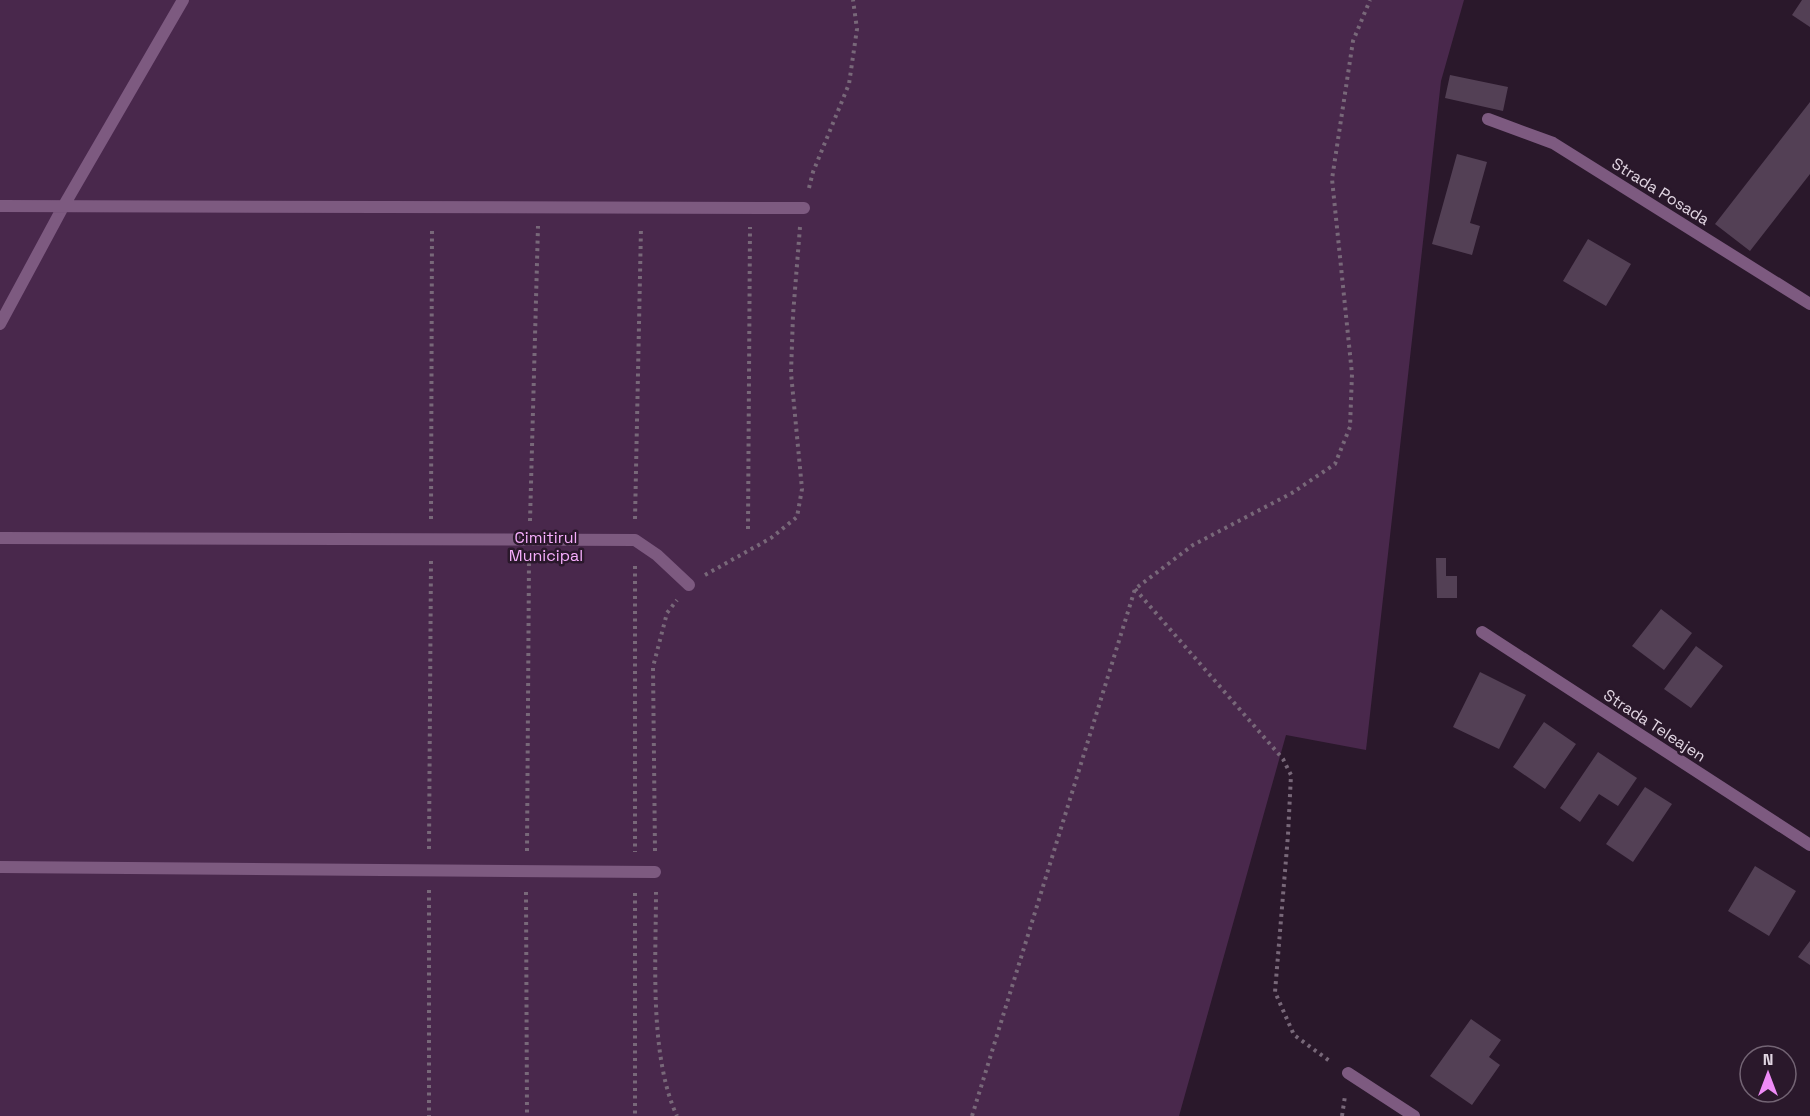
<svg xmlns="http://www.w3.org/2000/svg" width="1810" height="1116" viewBox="0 0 1810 1116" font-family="'Space Grotesk',sans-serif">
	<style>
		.green { fill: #49284c }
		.building { fill: #534055 }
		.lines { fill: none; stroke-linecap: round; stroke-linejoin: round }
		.path { stroke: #786879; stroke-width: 4; stroke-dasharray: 3 4.5; stroke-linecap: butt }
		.service { stroke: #7d5a80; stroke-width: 12 }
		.minor { stroke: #7d5a80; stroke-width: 12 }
		.labels { text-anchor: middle; stroke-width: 5; stroke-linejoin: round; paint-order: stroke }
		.street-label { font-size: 16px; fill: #e1d5e2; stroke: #2a182b }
		.park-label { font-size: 16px; fill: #f7aefd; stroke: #2a182b }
	</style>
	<rect width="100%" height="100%" fill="#2a182b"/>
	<path class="green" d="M0 0H1464L1441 81 1366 750 1286 735 1179 1116H0Z"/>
	<path class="building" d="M1802 0H1810V27L1792 15Z
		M1450 75 1508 87 1503 111 1445 98Z
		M1810 102V174L1750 251 1715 224Z
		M1457 154 1487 162 1470 223 1480 226 1472 255 1432 244Z
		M1588 239 1631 264 1606 306 1563 281Z
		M1436 558H1446V576H1457V598H1437Z
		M1661 609 1692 633 1664 670 1632 646Z
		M1696 646 1723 666 1691 708 1664 689Z
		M1480 672 1526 695 1499 749 1453 727Z
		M1544 722 1576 744 1545 789 1513 767Z
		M1598 752 1637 778 1618 806 1599 794 1580 822 1560 808Z
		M1645 787 1672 804 1633 862 1606 844Z
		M1755 866 1796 891 1769 936 1728 911Z
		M1810 941V965L1798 957Z
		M1471 1019 1501 1040 1489 1057 1500 1065 1472 1105 1430 1076Z"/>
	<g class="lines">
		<path class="path" d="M809 188 813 172 849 84 857 29 853 0
			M431 519 432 227
			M635 519 641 227
			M530 521 538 226
			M748 529 750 227
			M635 566V852
			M705 575 771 538 797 517 802 489 791 373 793 315 800 227
			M1135 589 1283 759 1291 775 1288 835 1275 992 1294 1035 1331 1062
			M429 849 431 560
			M527 851 529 559
			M655 851 653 667 667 613 677 600
			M429 890V1116
			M526 892 527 1116
			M656 892C656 958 649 1056 677 1116
			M635 893V1116
			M972 1116 1135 589 1193 545 1292 493 1335 464 1350 427 1352 374 1332 179 1353 41 1370 0
			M1342 1116 1345 1096"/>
		<path class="service" d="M0 206 804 208
			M0 324 63 207 183 0
			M0 538 635 540 657 555 689 585
			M0 867 655 872"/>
		<path class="minor" d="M1488 119 1553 143 1810 304
			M1482 632 1810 845
			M1348 1073 1414 1116"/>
	</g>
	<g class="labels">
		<g class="street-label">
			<text transform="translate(1661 191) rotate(32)" y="6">Strada Posada</text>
			<text transform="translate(1655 725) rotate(33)" y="6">Strada Teleajen</text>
		</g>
		<g class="park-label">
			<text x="546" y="543">Cimitirul<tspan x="546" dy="18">Municipal</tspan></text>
		</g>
	</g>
	<g transform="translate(1768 1074)"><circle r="28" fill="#2a182b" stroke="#736474" stroke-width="1.5"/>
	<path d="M0-4.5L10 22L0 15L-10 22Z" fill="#ef8bf7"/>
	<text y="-9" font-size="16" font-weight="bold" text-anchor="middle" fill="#e1d5e2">N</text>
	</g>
</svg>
